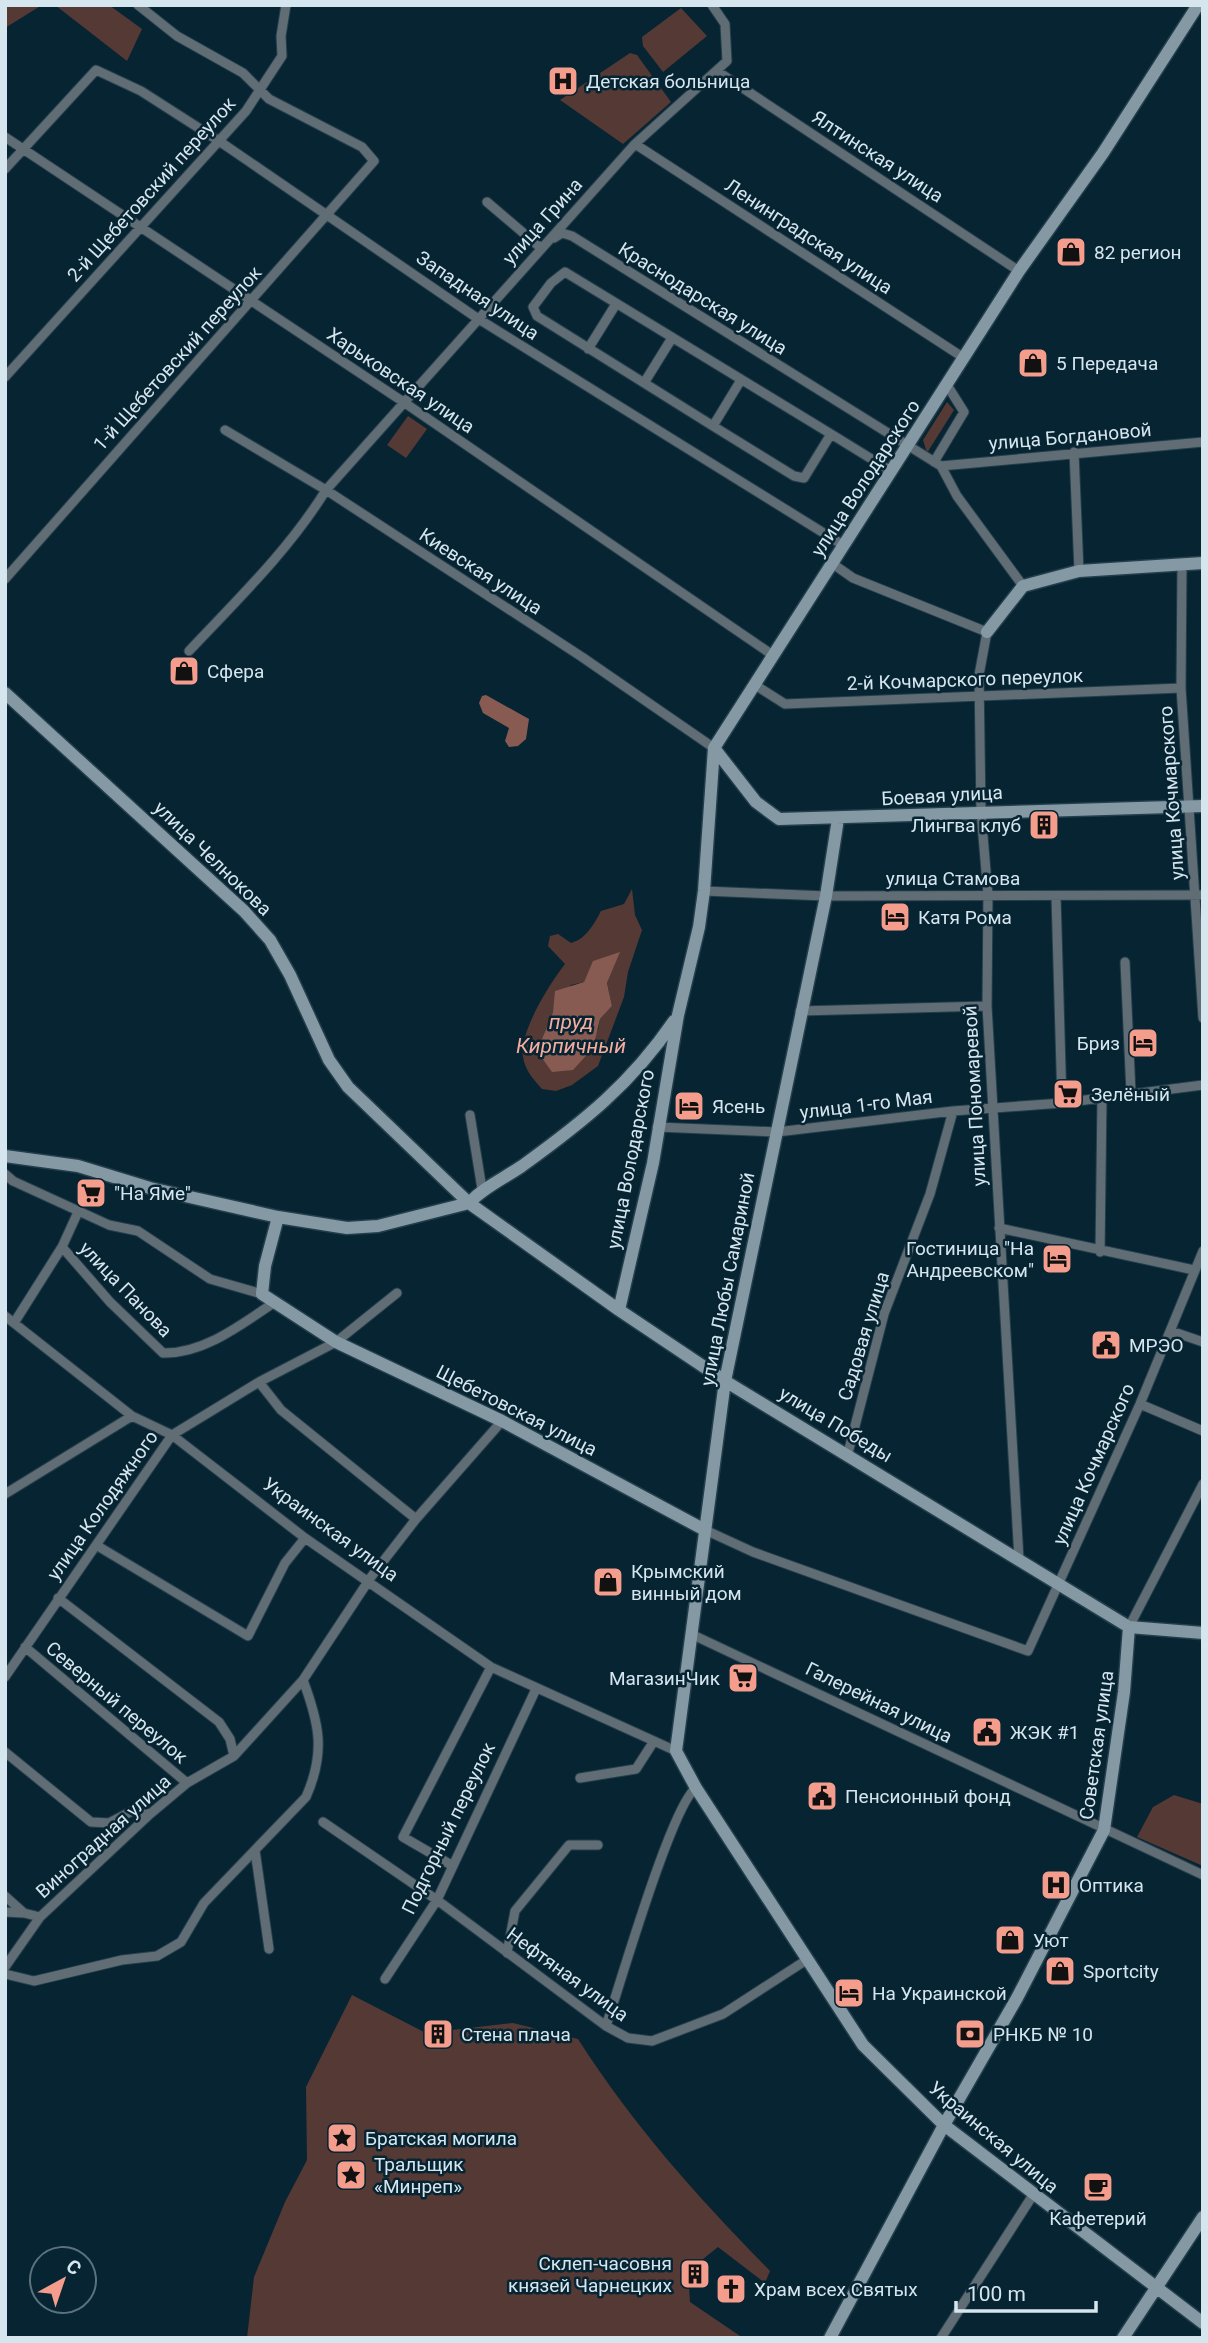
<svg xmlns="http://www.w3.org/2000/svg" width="1208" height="2343" viewBox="0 0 1208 2343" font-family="Roboto,sans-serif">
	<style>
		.green { fill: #553934; fill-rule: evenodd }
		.water { fill: #875b52 }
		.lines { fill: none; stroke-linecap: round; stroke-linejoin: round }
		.street-casing { stroke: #243f4c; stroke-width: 11 }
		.secondary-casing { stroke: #243f4c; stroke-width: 15 }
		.street { stroke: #616d75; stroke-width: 9 }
		.secondary { stroke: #8599a5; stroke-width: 12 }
		.labels { text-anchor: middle; stroke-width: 5; stroke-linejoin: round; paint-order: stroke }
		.poi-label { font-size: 19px; fill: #d6e6ef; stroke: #072432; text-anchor: start }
		.street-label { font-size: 19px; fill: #d6e6ef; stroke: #072432 }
		.water-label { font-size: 21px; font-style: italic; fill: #f6ad9e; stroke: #072432 }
	</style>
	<rect width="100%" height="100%" fill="#072432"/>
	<path class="green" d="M5 5H42L5 28Z
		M55 5H109L142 29 127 61Z
		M681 8 707 36 663 72 643 46 642 37Z
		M630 53 637 55 671 102 623 144 560 100Z
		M947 402 954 410 927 453 923 440Z
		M408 416 427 429 406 458 387 445Z
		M632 889 635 915 642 930 628 972 624 997 598 1066 572 1085 556 1091 542 1089C533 1079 525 1070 523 1057 519 1032 550 983 565 964L548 946 550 936 558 934 571 943C586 939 594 924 601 911L624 904ZM619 953 607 983 612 1006 600 1019 598 1030 537 1051 553 1012 571 985 584 982 594 961Z
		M1174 1795 1203 1804V1866L1137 1837 1153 1807Z
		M352 1995 426 2033 513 2023 578 2039C635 2128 697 2196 770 2271L765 2283 718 2247 688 2271 690 2302 743 2338H247L254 2277 285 2202 307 2160 306 2087Z"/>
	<path class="water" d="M486 695 529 719 526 739 518 746 509 747 505 741 509 728 483 713 479 703 482 696Z
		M620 952 607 983 612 1006 600 1019 593 1048 573 1070 552 1072 537 1051 553 1012 555 991 584 982 593 961Z"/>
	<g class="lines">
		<g class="street-casing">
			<path id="street" d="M717 71 1019 271
				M5 137 405 403 774 656
				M635 144 964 358
				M5 169 96 70 141 91 219 141 477 318 843 545
				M487 202 541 248 543 246
				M554 238 562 233 572 236 941 466 957 496 1023 586
				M588 349 616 304
				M5 377 246 111 282 56 281 36 286 5
				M741 380 713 426 537 316 533 307 551 283 565 272 831 434 891 471
				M644 383 672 338
				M713 426 794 476 804 478 831 434
				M225 430 326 490 582 657 714 748
				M1074 452 1079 571
				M934 462 964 412 947 385
				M941 466 1203 442
				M833 564 853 578 987 632 979 675 981 812 988 895 987 1006 1019 1559
				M1182 565 1181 688 1203 1018
				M5 579 374 161 362 147 269 99 243 73 177 36 138 5
				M189 651C237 600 289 550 326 490L635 144 727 61 725 24 712 5
				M755 685 785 704 1181 688
				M704 891 826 896 1203 895
				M1056 896 1062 1103
				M1125 962 1131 1093
				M800 1011 987 1006
				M470 1115 482 1189
				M657 1127 777 1132 953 1111 1062 1103 1203 1085
				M5 1174 13 1181 109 1225 138 1231 210 1279 262 1294
				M78 1212 62 1247 110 1302 163 1353C204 1354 242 1324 275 1302
				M999 1228 1194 1270
				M1100 1252 1102 1098
				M5 1316 132 1416 172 1435 305 1538 491 1667 676 1751
				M14 1323 62 1247
				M1171 1331 1203 1342
				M259 1382 281 1410 416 1519
				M1140 1404 1203 1431
				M848 1453 884 1314 930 1194 953 1111
				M5 1494 132 1416
				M703 1529 753 1552 1028 1651 1140 1404 1203 1251
				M96 1545 248 1636 285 1563 305 1538
				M58 1598 219 1722 230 1739 234 1756
				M1129 1627 1203 1484
				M691 1634 1203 1875
				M25 1647 187 1783
				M5 1677 172 1435 259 1382 336 1342 397 1293
				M5 1752 91 1822 109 1823 132 1811 150 1814
				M580 1778 636 1769 654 1741
				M323 1822 437 1900 606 2026 628 2038 652 2041 723 2014 808 1959
				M255 1850 269 1949
				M453 1866 403 1837 491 1667
				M5 1896 24 1913 40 1917
				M5 1912 24 1913
				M507 1953 515 1911 569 1845H598
				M5 1967 40 1917 150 1814 187 1783 234 1756 303 1680 371 1577 416 1519 502 1421
				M5 1974 34 1981 122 1960 157 1956 181 1942 204 1903 306 1797C326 1752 319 1723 303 1680
				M385 1979 437 1900 536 1689
				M606 2026C619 1988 672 1804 696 1788
				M941 2338 1033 2195"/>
		</g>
		<g class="secondary-casing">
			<path id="secondary" d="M987 632 1023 586 1079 571 1203 563
				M5 693 244 911 270 940 290 975 329 1060 348 1087 469 1203 619 1310 725 1381 1129 1627 1203 1633
				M714 748 756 802 779 819 1203 806
				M838 819 826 896 725 1381 676 1751 696 1788 863 2045 944 2125 1203 2323
				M5 1156 78 1166 150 1188 278 1217 347 1228 378 1226 469 1203
				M469 1203C484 1187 503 1179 522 1166 583 1122 631 1084 674 1021
				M278 1217 265 1266 262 1294 336 1342 502 1421 703 1529
				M619 1310 653 1163 678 1015 699 927 704 891 714 748 1019 271 1103 153 1198 5
				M830 2338 944 2125 1017 1998 1104 1830 1124 1692 1129 1627
				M1123 2338 1203 2217"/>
		</g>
		<use href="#street" class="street"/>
		<use href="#secondary" class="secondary"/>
	</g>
	<defs>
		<g id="hospital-square" transform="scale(1.575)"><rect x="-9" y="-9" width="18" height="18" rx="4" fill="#f49d8c" stroke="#072432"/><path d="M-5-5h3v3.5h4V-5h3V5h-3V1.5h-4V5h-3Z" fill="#111"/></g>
		<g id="shop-square" transform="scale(1.575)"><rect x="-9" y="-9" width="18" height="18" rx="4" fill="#f49d8c" stroke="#072432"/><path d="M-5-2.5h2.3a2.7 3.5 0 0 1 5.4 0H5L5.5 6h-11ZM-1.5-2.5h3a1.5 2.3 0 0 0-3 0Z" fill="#111"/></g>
		<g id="building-square" transform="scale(1.575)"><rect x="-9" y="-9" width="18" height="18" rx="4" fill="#f49d8c" stroke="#072432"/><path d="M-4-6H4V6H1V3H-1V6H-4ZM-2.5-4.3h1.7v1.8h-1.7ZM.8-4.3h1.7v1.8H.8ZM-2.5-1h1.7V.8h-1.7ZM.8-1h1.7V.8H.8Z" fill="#111"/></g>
		<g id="hotel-square" transform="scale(1.575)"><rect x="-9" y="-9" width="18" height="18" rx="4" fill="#f49d8c" stroke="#072432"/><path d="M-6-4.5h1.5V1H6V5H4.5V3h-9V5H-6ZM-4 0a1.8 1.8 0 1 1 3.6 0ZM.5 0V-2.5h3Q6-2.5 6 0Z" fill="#111"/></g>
		<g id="supermarket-square" transform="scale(1.575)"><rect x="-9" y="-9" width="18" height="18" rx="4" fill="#f49d8c" stroke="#072432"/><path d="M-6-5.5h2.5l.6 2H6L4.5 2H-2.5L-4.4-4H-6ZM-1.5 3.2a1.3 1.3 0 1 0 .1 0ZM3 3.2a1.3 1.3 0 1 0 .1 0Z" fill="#111"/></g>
		<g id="civic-square" transform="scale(1.575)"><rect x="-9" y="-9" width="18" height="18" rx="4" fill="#f49d8c" stroke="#072432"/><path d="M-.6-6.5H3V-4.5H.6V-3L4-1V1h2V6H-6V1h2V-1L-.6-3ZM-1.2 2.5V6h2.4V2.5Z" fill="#111"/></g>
		<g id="bank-square" transform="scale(1.575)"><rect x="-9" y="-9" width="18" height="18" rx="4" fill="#f49d8c" stroke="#072432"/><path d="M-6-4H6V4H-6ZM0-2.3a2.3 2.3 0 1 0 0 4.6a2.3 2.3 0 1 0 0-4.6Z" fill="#111"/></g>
		<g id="sight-square" transform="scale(1.575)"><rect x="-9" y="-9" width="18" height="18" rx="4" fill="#f49d8c" stroke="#072432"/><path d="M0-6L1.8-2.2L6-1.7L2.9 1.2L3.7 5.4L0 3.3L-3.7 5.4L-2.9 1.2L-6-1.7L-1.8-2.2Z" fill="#111"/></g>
		<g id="cafe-square" transform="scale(1.575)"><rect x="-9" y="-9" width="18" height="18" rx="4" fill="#f49d8c" stroke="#072432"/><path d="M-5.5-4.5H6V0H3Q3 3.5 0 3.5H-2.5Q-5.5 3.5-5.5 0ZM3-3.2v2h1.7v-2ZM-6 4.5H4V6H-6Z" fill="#111"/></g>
		<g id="church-square" transform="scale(1.575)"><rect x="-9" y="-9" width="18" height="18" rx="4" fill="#f49d8c" stroke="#072432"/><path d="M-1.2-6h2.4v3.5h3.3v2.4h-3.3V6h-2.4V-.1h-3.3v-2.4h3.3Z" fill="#111"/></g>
	</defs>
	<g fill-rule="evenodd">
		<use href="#hospital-square" x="563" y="81"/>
		<use href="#shop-square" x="1071" y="252"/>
		<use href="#shop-square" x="1033" y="363"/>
		<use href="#shop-square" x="184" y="671"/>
		<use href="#building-square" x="1044" y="825"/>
		<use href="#hotel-square" x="895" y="917"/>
		<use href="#hotel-square" x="1143" y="1043"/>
		<use href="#supermarket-square" x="1068" y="1094"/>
		<use href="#hotel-square" x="689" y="1106"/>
		<use href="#supermarket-square" x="91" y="1193"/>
		<use href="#hotel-square" x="1057" y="1259"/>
		<use href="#civic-square" x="1106" y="1345"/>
		<use href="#shop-square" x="608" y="1582"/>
		<use href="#supermarket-square" x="743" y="1678"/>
		<use href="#civic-square" x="987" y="1732"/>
		<use href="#civic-square" x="822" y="1796"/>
		<use href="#hospital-square" x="1056" y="1885"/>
		<use href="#shop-square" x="1010" y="1940"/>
		<use href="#shop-square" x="1060" y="1971"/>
		<use href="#hotel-square" x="849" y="1993"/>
		<use href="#building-square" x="438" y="2034"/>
		<use href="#bank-square" x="970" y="2034"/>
		<use href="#sight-square" x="342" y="2138"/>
		<use href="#sight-square" x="351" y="2175"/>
		<use href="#cafe-square" x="1098" y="2187"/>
		<use href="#building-square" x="695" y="2274"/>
		<use href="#church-square" x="731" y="2289"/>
	</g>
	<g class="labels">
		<g class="poi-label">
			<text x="586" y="88">Детская больница</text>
			<text x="1094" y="259">82 регион</text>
			<text x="1056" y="370">5 Передача</text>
			<text x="207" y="678">Сфера</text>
			<text x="1021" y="832" text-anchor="end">Лингва клуб</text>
			<text x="918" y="924">Катя Рома</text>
			<text x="1120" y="1050" text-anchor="end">Бриз</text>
			<text x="1091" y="1101">Зелёный</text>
			<text x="712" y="1113">Ясень</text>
			<text x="114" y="1200">"На Яме"</text>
			<text x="1034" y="1255" text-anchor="end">Гостиница "На<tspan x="1034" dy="22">Андреевском"</tspan></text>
			<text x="1129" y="1352">МРЭО</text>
			<text x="631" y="1578">Крымский<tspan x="631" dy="22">винный дом</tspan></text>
			<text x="720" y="1685" text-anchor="end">МагазинЧик</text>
			<text x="1010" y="1739">ЖЭК #1</text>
			<text x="845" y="1803">Пенсионный фонд</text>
			<text x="1079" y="1892">Оптика</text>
			<text x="1033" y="1947">Уют</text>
			<text x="1083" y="1978">Sportcity</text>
			<text x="872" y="2000">На Украинской</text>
			<text x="461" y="2041">Стена плача</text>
			<text x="993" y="2041">РНКБ № 10</text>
			<text x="365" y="2145">Братская могила</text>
			<text x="374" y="2171">Тральщик<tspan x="374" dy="22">«Минреп»</tspan></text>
			<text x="1098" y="2225" text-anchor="middle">Кафетерий</text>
			<text x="672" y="2270" text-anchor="end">Склеп-часовня<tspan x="672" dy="22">князей Чарнецких</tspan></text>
			<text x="754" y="2296">Храм всех Святых</text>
		</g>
		<g class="street-label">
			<text transform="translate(878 156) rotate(33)" y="7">Ялтинская улица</text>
			<text transform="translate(151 189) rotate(-48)" y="7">2-й Щебетовский переулок</text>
			<text transform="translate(542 221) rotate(-48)" y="7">улица Грина</text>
			<text transform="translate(809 236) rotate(33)" y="7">Ленинградская улица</text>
			<text transform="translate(478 295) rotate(34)" y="7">Западная улица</text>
			<text transform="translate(703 298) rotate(32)" y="7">Краснодарская улица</text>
			<text transform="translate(177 358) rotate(-48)" y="7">1-й Щебетовский переулок</text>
			<text transform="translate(401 380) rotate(34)" y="7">Харьковская улица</text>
			<text transform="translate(1070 436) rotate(-5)" y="7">улица Богдановой</text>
			<text transform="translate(865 478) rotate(-57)" y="7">улица Володарского</text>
			<text transform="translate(481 571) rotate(33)" y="7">Киевская улица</text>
			<text transform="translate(965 679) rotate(-2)" y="7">2-й Кочмарского переулок</text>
			<text transform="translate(1171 793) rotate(-94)" y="7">улица Кочмарского</text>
			<text transform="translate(942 795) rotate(-3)" y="7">Боевая улица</text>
			<text transform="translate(213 858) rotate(44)" y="7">улица Челнокова</text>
			<text x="953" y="885">улица Стамова</text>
			<text transform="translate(974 1096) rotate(-93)" y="7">улица Пономаревой</text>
			<text transform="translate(866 1104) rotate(-7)" y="7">улица 1-го Мая</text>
			<text transform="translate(630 1159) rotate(-79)" y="7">улица Володарского</text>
			<text transform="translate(727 1279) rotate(-79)" y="7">улица Любы Самариной</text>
			<text transform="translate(126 1289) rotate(46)" y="7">улица Панова</text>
			<text transform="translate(863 1336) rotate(-73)" y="7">Садовая улица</text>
			<text transform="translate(517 1410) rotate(27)" y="7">Щебетовская улица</text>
			<text transform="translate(836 1424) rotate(31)" y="7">улица Победы</text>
			<text transform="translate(1093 1464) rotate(-66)" y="7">улица Кочмарского</text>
			<text transform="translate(102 1505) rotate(-55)" y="7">улица Колодяжного</text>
			<text transform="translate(331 1529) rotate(36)" y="7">Украинская улица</text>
			<text transform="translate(117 1702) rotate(40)" y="7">Северный переулок</text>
			<text transform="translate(879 1702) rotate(26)" y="7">Галерейная улица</text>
			<text transform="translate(1096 1745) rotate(-82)" y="7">Советская улица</text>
			<text transform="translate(448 1828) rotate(-64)" y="7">Подгорный переулок</text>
			<text transform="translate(103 1836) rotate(-42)" y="7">Виноградная улица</text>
			<text transform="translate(568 1974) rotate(36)" y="7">Нефтяная улица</text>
			<text transform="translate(994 2137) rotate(40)" y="7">Украинская улица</text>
		</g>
		<g class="water-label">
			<text x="571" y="1029">пруд<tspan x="571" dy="24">Кирпичный</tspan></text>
		</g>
	</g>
	<rect width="1208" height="2343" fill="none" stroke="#d6e6ef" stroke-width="14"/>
	<g transform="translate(63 2280) rotate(40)"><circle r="33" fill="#072432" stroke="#5a727e" stroke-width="2"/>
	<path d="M0-5L12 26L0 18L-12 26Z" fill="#f49d8c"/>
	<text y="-10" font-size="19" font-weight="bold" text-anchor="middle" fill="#d6e6ef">С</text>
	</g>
	<path d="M956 2301v10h140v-10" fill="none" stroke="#d6e6ef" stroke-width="3.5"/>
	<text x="967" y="2301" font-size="21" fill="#d6e6ef" stroke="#072432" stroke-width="5" paint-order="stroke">100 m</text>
</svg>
